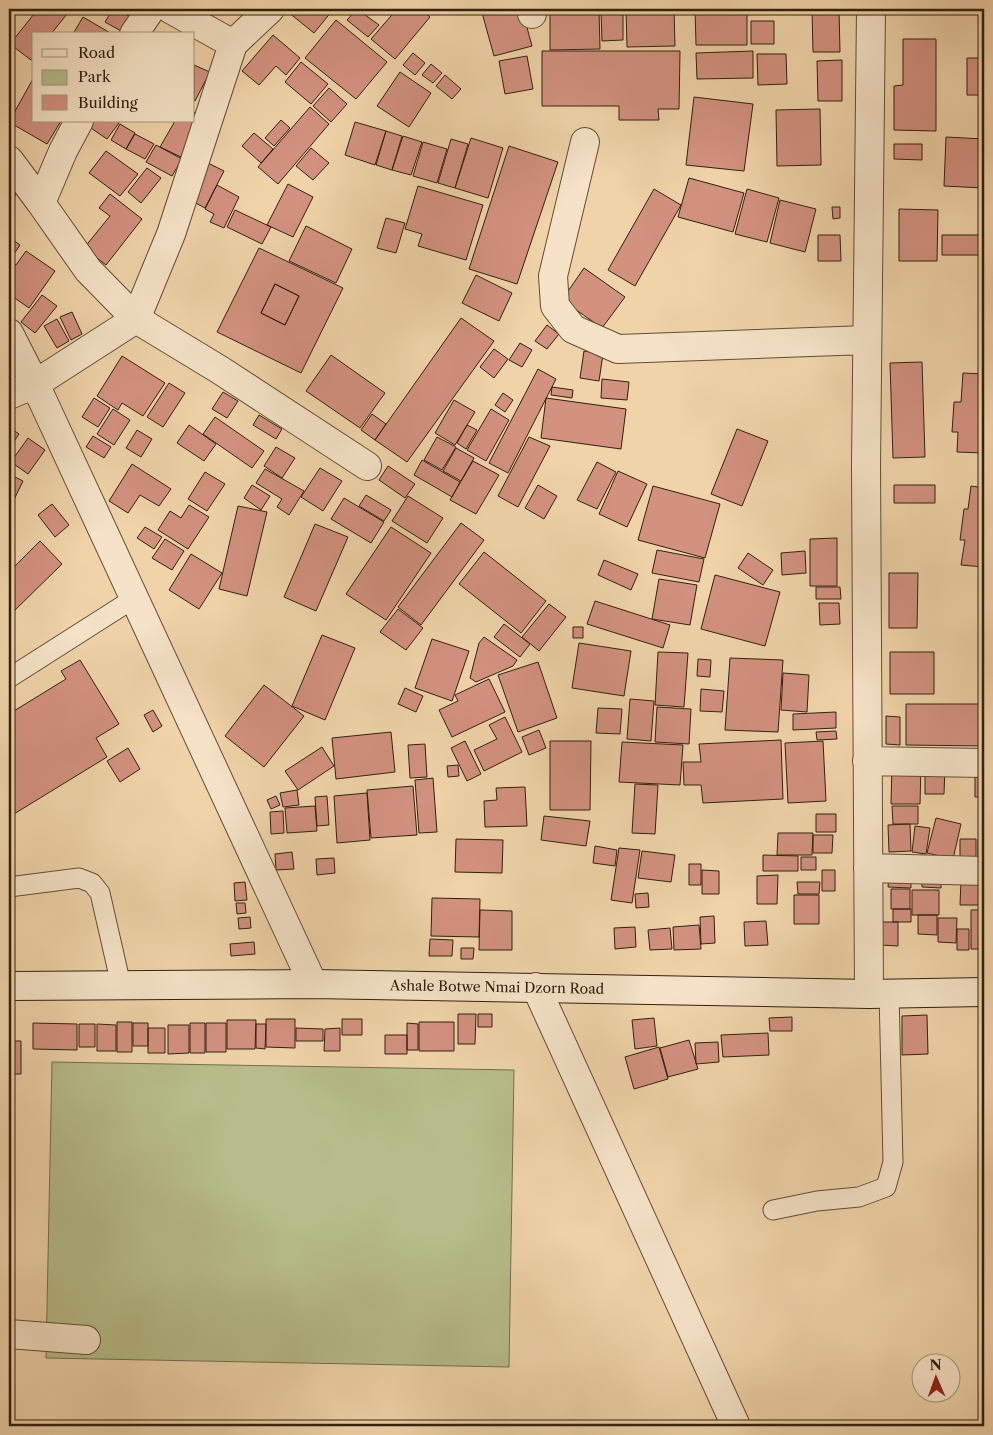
<svg xmlns="http://www.w3.org/2000/svg" width="993" height="1435" viewBox="0 0 993 1435" font-family="'Libre Caslon Text',serif">
	<style>
		.green { fill: #b7bd8a; stroke: #746f4c }
		.building { fill: #d39180; stroke: #30210f; fill-rule: evenodd }
		.lines { fill: none; stroke-linecap: round; stroke-linejoin: round }
		.lane-casing { stroke: #604e36; stroke-width: 21 }
		.street-casing { stroke: #604e36; stroke-width: 30 }
		.secondary-casing { stroke: #30210f; stroke-width: 30 }
		.lane { stroke: #f5e2c7; stroke-width: 19 }
		.street { stroke: #f5e2c7; stroke-width: 28 }
		.secondary { stroke: #f5e2c7; stroke-width: 28 }
		.labels { text-anchor: middle; stroke-width: 4.5; stroke-linejoin: round; paint-order: stroke }
		.street-label { font-size: 14px; fill: #30210f; stroke: #f5e2c7 }
	</style>
	<rect width="100%" height="100%" fill="#f0d3a9"/>
	<filter id="stains"><feTurbulence type="fractalNoise" baseFrequency=".004" numOctaves="4"/><feColorMatrix values="0 0 0 0 .2 0 0 0 0 .09 0 0 0 0 .02 0 0 0 .5 -.17"/></filter>
	<radialGradient id="worn" r=".72"><stop offset=".6" stop-color="#630" stop-opacity="0"/><stop offset="1" stop-color="#630" stop-opacity=".3"/></radialGradient>
	<path class="green" d="M52 1062 514 1070 509 1367 46 1358Z"/>
	<path class="building" d="M38 9H71L51 34H34V56L31 60 10 44Z
		M113 9 129 16 121 31 105 22Z
		M290 9H330L332 11 314 33 288 12Z
		M357 9 379 25 368 37 347 20Z
		M397 9H421L430 17 395 59 371 39Z
		M481 9H522L532 46 494 56Z
		M550 9H599L600 49 550 50Z
		M626 9H674L675 46 627 47Z
		M695 9H747V45H696Z
		M812 9H839L840 52H813Z
		M623 10V40L602 41 601 11Z
		M83 17 112 34H73Z
		M336 20 387 62 356 99 305 58Z
		M751 21H774V44H751Z
		M273 35 300 58 286 75 276 66 259 85 242 71Z
		M903 39H936V131L894 130V86L903 85Z
		M542 51H680L679 109H658L659 120H619V106H542Z
		M753 51V78L697 79 696 53Z
		M413 53 425 63 415 75 403 65Z
		M757 54H786L787 84 758 85Z
		M527 56 533 89 505 94 499 61Z
		M967 58H984V123H980V95H967Z
		M842 60V101H818L817 61Z
		M301 62 328 84 311 104 285 82Z
		M431 64 442 73 433 83 422 75Z
		M194 65 210 72 195 101H194Z
		M400 72 431 93 409 127 377 106Z
		M445 75 461 89 452 99 436 86Z
		M34 77V121H61L47 144 9 122Z
		M329 88 347 104 331 122 313 106Z
		M694 97 753 104 744 171 686 165Z
		M310 107 329 124 278 184 258 167Z
		M820 109 821 165 777 166 776 110Z
		M194 112 203 118 181 157 160 147 175 121H194Z
		M281 120 290 128 274 146 265 138Z
		M87 121H117L119 123 107 139 85 124Z
		M355 122 386 131 375 165 345 155Z
		M120 124 135 133 126 149 111 140Z
		M386 131 402 136 392 170 376 165Z
		M254 133 273 149 261 163 242 146Z
		M135 134 154 144 145 159 126 149Z
		M403 136 422 142 411 175 392 170Z
		M946 137 984 139V188L944 186Z
		M471 138 503 148 488 198 455 188Z
		M451 139 468 144 455 188 438 183Z
		M423 142 447 149 437 183 413 176Z
		M894 144H922V160L894 159Z
		M156 145 182 159 172 176 146 162Z
		M509 146 558 162 517 284 469 269Z
		M311 148 329 163 313 180 296 166Z
		M106 151 138 174 120 196 89 173Z
		M206 162 224 171 205 208 188 199Z
		M147 168 161 178 141 203 128 192Z
		M689 178 744 193 733 232 678 217Z
		M288 184 313 197 293 237 267 225Z
		M217 185 239 197 224 228 210 222 214 214 205 209Z
		M418 186 483 205 466 260 418 246 422 234 405 229Z
		M9 188 17 193 9 204Z
		M654 189 681 205 635 286 608 270Z
		M747 189 779 198 767 242 735 234Z
		M110 194 142 219 106 265 84 248 110 216 99 208Z
		M780 200 816 209 805 252 770 243Z
		M832 207H840V218L833 219Z
		M899 209 938 210 937 261H899Z
		M235 210 271 227 262 244 227 227Z
		M386 218 405 223 396 253 377 248Z
		M306 226 352 249 336 283 289 261Z
		M818 235H840L841 261H818Z
		M942 235H984V255H942Z
		M9 237 20 245 10 260 16 265 26 251 55 271 29 308 9 294Z
		M259 248 343 288 301 373 217 332ZM275 284 299 296 285 325 261 313Z
		M981 259H984V297L980 296Z
		M584 268 625 297 602 328 562 300Z
		M476 275 512 293 499 321 462 303Z
		M275 284 299 296 285 325 261 313Z
		M42 295 57 306 35 333 21 322Z
		M72 312 82 334 71 340 60 317Z
		M461 318 494 341 407 462 375 440Z
		M57 319 69 341 57 348 44 326Z
		M547 325 559 334 547 349 535 341Z
		M520 343 532 350 522 367 509 360Z
		M494 349 508 359 494 378 480 367Z
		M584 351 603 354 599 381 580 378Z
		M331 355 385 393 360 428 306 391Z
		M122 356 165 383 143 416 122 403 118 410 97 396Z
		M922 362 925 457 893 458 890 363Z
		M538 369 556 379 508 473 489 463Z
		M963 373 984 374V453L957 452 958 432H952L954 402H961Z
		M602 379 629 382 627 400 601 398Z
		M169 383 185 393 163 427 147 417Z
		M552 387 573 390 572 398 551 395Z
		M223 392 238 401 227 418 212 409Z
		M503 393 513 400 505 412 495 405Z
		M94 398 110 408 98 427 82 417Z
		M546 398 626 409 621 449 541 438Z
		M454 400 475 412 455 445 435 433Z
		M113 409 130 420 114 445 97 434Z
		M491 409 509 420 486 461 467 450Z
		M372 414 386 424 375 440 361 430Z
		M259 415 282 429 276 439 253 425Z
		M215 417 264 451 252 468 203 434Z
		M189 425 216 444 204 461 177 443Z
		M467 425 477 430 466 449 457 443Z
		M9 427 19 434 9 449Z
		M737 429 768 441 742 506 711 494Z
		M137 430 152 439 141 457 126 448Z
		M93 436 111 447 104 458 86 447Z
		M437 437 456 447 442 470 424 460Z
		M529 437 550 446 518 507 498 496Z
		M28 438 45 450 28 474 11 462Z
		M276 447 295 458 282 478 264 466Z
		M456 448 474 458 461 481 443 471Z
		M422 460 460 482 452 497 414 475Z
		M473 461 499 475 476 514 450 500Z
		M597 462 616 472 597 509 577 500Z
		M132 464 171 489 159 506 140 495 128 513 109 501Z
		M388 466 415 484 405 498 379 480Z
		M320 468 342 481 323 511 301 497Z
		M265 469 304 491 289 515 277 507 282 499 256 483Z
		M618 471 647 484 627 527 599 514Z
		M205 472 225 484 207 511 188 499Z
		M9 474 23 481 9 510Z
		M252 485 270 496 261 510 244 498Z
		M538 485 557 496 544 519 525 508Z
		M894 485H935V503H894Z
		M653 486 720 504 705 558 638 540Z
		M971 486 984 488V567L961 565 965 540H960L964 509H968Z
		M366 495 391 510 384 521 359 506Z
		M408 496 443 518 427 543 392 521Z
		M344 498 384 522 371 543 331 519Z
		M52 504 69 525 55 537 38 515Z
		M189 505 209 517 188 549 158 530 170 511 181 518Z
		M238 506 267 512 247 596 219 589Z
		M461 523 484 540 421 625 398 607Z
		M315 524 348 537 316 611 284 597Z
		M145 527 162 537 154 549 137 538Z
		M391 527 431 553 386 620 346 594Z
		M837 538V586H810V539Z
		M165 539 184 551 172 570 152 558Z
		M40 541 62 564 12 613 9 610V572Z
		M657 550 704 559 699 582 652 573Z
		M805 551 806 573 782 575 781 553Z
		M484 552 546 601 521 633 459 584Z
		M748 553 773 570 763 585 738 568Z
		M191 554 222 573 199 609 169 590Z
		M604 560 638 574 631 590 598 575Z
		M889 573H918L917 628H889Z
		M715 575 780 592 765 646 701 629Z
		M659 579 697 585 690 625 652 619Z
		M816 587H840L841 599H816Z
		M595 601 670 625 663 648 587 624Z
		M819 603H839L840 624 820 625Z
		M549 604 566 617 539 651 522 637Z
		M398 609 423 628 406 650 380 632Z
		M504 624 530 644 520 657 494 637Z
		M573 627H583V638H573Z
		M322 635 355 648 325 720 292 706Z
		M484 637 517 660 513 666 476 682 470 678 479 643Z
		M432 639 469 651 452 701 415 688Z
		M579 643 631 651 624 696 572 688Z
		M658 652 688 653 684 707 655 705Z
		M890 652H934V694H890Z
		M730 658 783 660 778 732 725 730Z
		M698 659 711 660 710 677 697 676Z
		M80 660 119 724 96 738 107 757 9 817V714L66 679 61 671Z
		M538 662 557 718 518 732 498 675Z
		M783 673 809 675 807 712 781 710Z
		M489 679 505 712 452 737 439 710 458 701 455 695Z
		M264 685 304 716 264 767 225 736Z
		M405 688 423 696 416 712 398 704Z
		M701 689 724 691 722 712 700 711Z
		M630 699 654 701 651 741 627 739Z
		M906 704H984V746L906 745Z
		M657 707 691 709 689 744 655 742Z
		M598 708 622 709 620 734 596 733Z
		M153 710 162 726 153 732 144 715Z
		M836 712V728L793 730V714Z
		M886 716 900 717V745L886 744Z
		M505 717 522 752 484 771 474 750 497 739 489 725Z
		M539 730 546 748 529 755 522 737Z
		M836 731 837 739 817 740 816 732Z
		M391 732 395 772 336 779 332 738Z
		M781 740 783 799 703 803 701 785H684L683 762H701L699 744Z
		M465 741 481 774 467 781 451 748Z
		M550 741H591L590 810H550Z
		M823 741 826 801 788 803 785 743Z
		M622 742 683 745 680 785 619 782Z
		M425 744 427 777 410 778 408 745Z
		M322 747 334 766 298 790 285 771Z
		M128 748 140 769 120 782 107 761Z
		M458 765 459 776 448 777 447 766Z
		M892 765 921 766 920 804H891Z
		M925 766H945L944 794H925Z
		M975 777H984V797H975Z
		M433 778 437 832 419 833 415 780Z
		M635 784 658 785 655 834 632 833Z
		M413 786 417 835 371 838 367 790Z
		M525 787 527 826 485 827 484 801 497 800 496 788Z
		M297 790 299 805 283 807 280 793Z
		M367 793 370 840 337 843 334 796Z
		M276 796 280 805 271 809 267 800Z
		M327 796 329 825 317 826 315 797Z
		M315 806 317 831 287 833 285 808Z
		M892 806H918V824H893Z
		M283 811 284 833 271 834 270 812Z
		M816 814H836V832H816Z
		M544 816 590 821 586 846 541 840Z
		M936 818 961 824 953 859 927 853Z
		M910 824 911 851 889 852 888 825Z
		M915 826 930 828 926 854 912 852Z
		M778 833H813L812 855H777Z
		M813 835H833L832 853H813Z
		M456 839 503 840 502 873 455 872Z
		M960 839H976V862H960Z
		M978 839H984V860L978 859Z
		M595 846 617 850 615 866 593 863Z
		M619 848 640 850 632 903 611 900Z
		M642 851 675 855 671 882 638 878Z
		M292 852 294 869 276 870 275 854Z
		M763 855 798 856V871H763Z
		M801 857H816V870H801Z
		M334 858 335 873 317 875 316 859Z
		M689 864H701V885H689Z
		M702 870 719 871V894H702Z
		M822 870H835V891H822Z
		M778 875 777 904H757V876Z
		M889 875H911V888L888 887Z
		M922 875 941 876V888L922 887Z
		M961 880H984V905H960Z
		M245 882 247 900 235 901 234 883Z
		M797 882H820L819 894H798Z
		M891 889H910V909H891Z
		M912 890H939V915H912Z
		M648 893 649 907 636 908 635 894Z
		M794 895H819V924H794Z
		M432 898 480 899 479 937 431 936Z
		M236 903H245L246 913 237 914Z
		M893 909H911V922H893Z
		M480 910 512 911V950H479Z
		M971 910H984V949H971Z
		M918 915H937V935L918 934Z
		M714 916 715 943 701 944 700 917Z
		M250 917 251 928 239 929 238 918Z
		M938 918H957L956 943 938 942Z
		M766 921 768 945 745 946 744 922Z
		M880 922H898V946L880 945Z
		M699 925 701 949 674 950 673 927Z
		M635 927 636 947 615 949 614 928Z
		M670 928 672 949 650 950 648 930Z
		M957 929H969V950H957Z
		M430 939 453 940 452 956H429Z
		M254 942 255 954 231 956 230 944Z
		M461 948H474L473 959H461Z
		M458 1014H476L475 1044H458Z
		M478 1014H492V1027H478Z
		M927 1015 928 1054 902 1055V1016Z
		M792 1017V1031H770L769 1018Z
		M654 1018 657 1046 635 1049 632 1020Z
		M266 1019H295V1048L266 1047Z
		M342 1019H362V1035H342Z
		M227 1020H256L255 1049H227Z
		M117 1022H132V1052H117Z
		M419 1022H454V1051H419Z
		M33 1023 77 1024V1050L33 1049Z
		M133 1023H148V1046H133Z
		M190 1023H205V1053H190Z
		M206 1023H226V1052H206Z
		M407 1023 418 1024V1050H407Z
		M79 1024H95V1047H79Z
		M97 1024 116 1025V1051H97Z
		M256 1024H266L265 1049 256 1048Z
		M168 1025H189V1053L168 1054Z
		M148 1028H165V1053H148Z
		M296 1028 323 1029V1041H296Z
		M340 1028V1051H324L325 1029Z
		M768 1033 769 1055 723 1057 721 1035Z
		M385 1035H407V1054H385Z
		M689 1040 698 1069 668 1077 660 1048Z
		M9 1041H21V1074H9Z
		M718 1042 719 1062 696 1064 695 1043Z
		M659 1047 668 1079 634 1089 625 1057Z"/>
	<g class="lines">
		<g class="lane-casing">
			<path id="lane" d="M9 678 133 599
				M9 887 79 878 92 883 100 893 121 985
				M773 1210 817 1201 859 1197 886 1187 893 1162 889 993"/>
		</g>
		<g class="street-casing">
			<path id="street" d="M170 9 233 44
				M532 9V14
				M134 34 151 9
				M79 121 63 151 41 203 88 270 136 319 220 370 367 466
				M585 142 553 276 555 306 573 329 618 349 867 340
				M9 160 41 203
				M9 333 35 384 313 984
				M9 395 35 384 136 319 171 234 233 44 270 9
				M867 761 984 763
				M868 868 984 871
				M536 987 736 1426
				M869 994 866 466 871 9
				M9 1334 86 1340"/>
		</g>
		<g class="secondary-casing">
			<path id="secondary" d="M9 986 313 984 869 994 984 992"/>
		</g>
		<use href="#lane" class="lane"/>
		<use href="#street" class="street"/>
		<use href="#secondary" class="secondary"/>
	</g>
	<g class="labels">
		<g class="street-label">
			<text transform="translate(497 987) rotate(1)" y="5">Ashale Botwe Nmai Dzorn Road</text>
		</g>
	</g>
	<rect width="993" height="1435" fill="none" stroke="#f0d3a9" stroke-width="30"/>
	<rect x="10" y="10" width="973" height="1415" fill="none" stroke="#30210f" stroke-width="2.5"/>
	<rect x="15" y="15" width="963" height="1405" fill="none" stroke="#30210f"/>
	<rect x="32" y="32" width="162" height="90" fill="#f5e2c7" stroke="#a6957d"/>
	<rect x="42" y="49" width="25" height="8" fill="#f5e2c7" stroke="#a6957d"/>
	<text x="78" y="58" font-size="15" fill="#30210f">Road</text>
	<rect x="42" y="70" width="25" height="15" fill="#b7bd8a" stroke="#a6957d"/>
	<text x="78" y="82" font-size="15" fill="#30210f">Park</text>
	<rect x="42" y="95" width="25" height="15" fill="#d39180" stroke="#a6957d"/>
	<text x="78" y="108" font-size="15" fill="#30210f">Building</text>
	<g transform="translate(936 1378) rotate(358)"><circle r="24" fill="#f5e2c7" stroke="#a6957d"/>
	<path d="M0-4L9 19L0 12L-9 19Z" fill="#8f2418"/>
	<text y="-8" font-size="14" font-weight="bold" text-anchor="middle" fill="#30210f">N</text>
	</g>
	<rect width="100%" height="100%" filter="url(#stains)"/>
	<rect width="100%" height="100%" fill="url(#worn)"/>
</svg>
